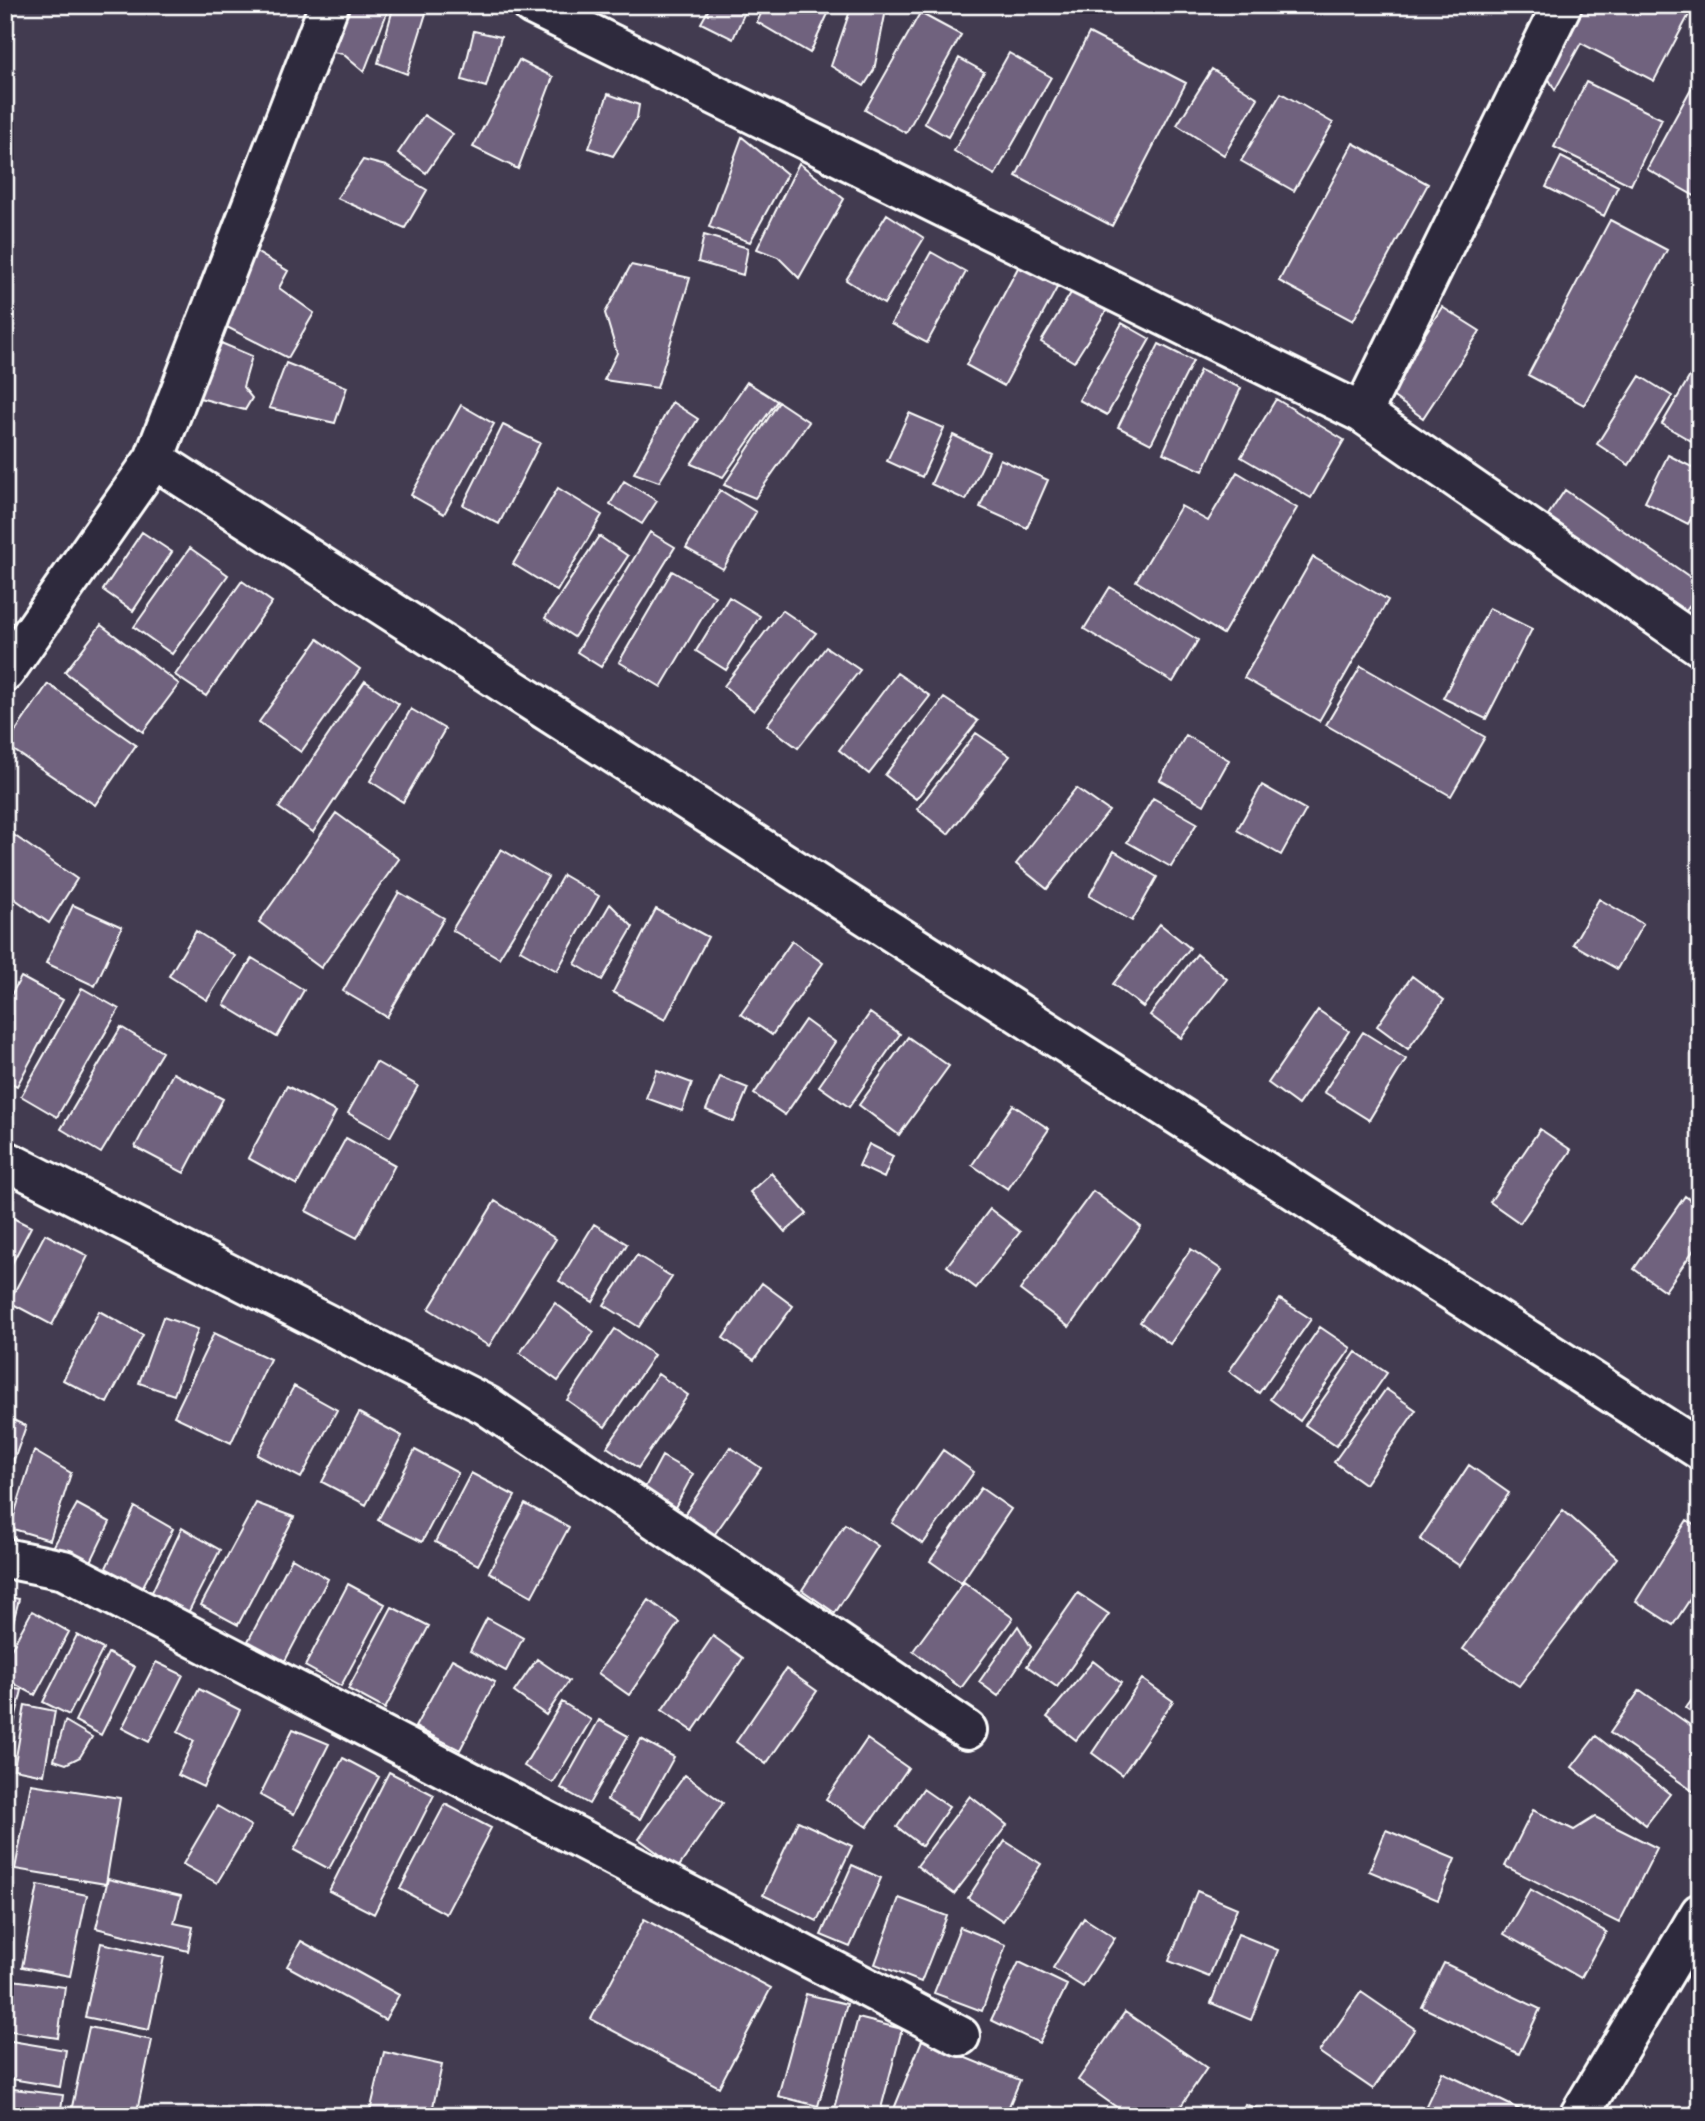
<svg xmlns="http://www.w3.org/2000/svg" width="1705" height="2121" viewBox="0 0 1705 2121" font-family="Dekko,sans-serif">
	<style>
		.building { fill: #70627e; stroke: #fff; stroke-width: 2 }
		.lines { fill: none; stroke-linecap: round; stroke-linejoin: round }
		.minor-casing { stroke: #fff; stroke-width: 44 }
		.minor { stroke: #2f2a3d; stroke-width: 38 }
	</style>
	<rect width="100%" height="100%" fill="#423b50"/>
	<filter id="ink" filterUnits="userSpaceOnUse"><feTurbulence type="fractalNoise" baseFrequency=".0143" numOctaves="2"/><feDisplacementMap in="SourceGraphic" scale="14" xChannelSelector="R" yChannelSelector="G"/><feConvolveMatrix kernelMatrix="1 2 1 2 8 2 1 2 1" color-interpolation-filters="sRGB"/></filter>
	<g filter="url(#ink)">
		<path class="building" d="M345 5H390L364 72 343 54 327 51Z
			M394 5H415L427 10 407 74 378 63Z
			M711 5H748L733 39 701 23Z
			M765 5H832L810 53 757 22Z
			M852 5H887L874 70 864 86 831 66Z
			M1573 5H1684L1692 9 1654 81 1581 43 1555 90 1541 65Z
			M920 13 961 35 906 133 865 110Z
			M474 31 501 37 486 87 462 80Z
			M1089 33 1186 83 1112 226 1016 176Z
			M1009 53 1051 77 995 175 954 151Z
			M959 58 984 72 948 137 924 123Z
			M519 60 553 77 518 169 473 147Z
			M1212 69 1258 98 1224 155 1177 125Z
			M1699 74 1700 75V199L1647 169Z
			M1586 82 1662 119 1631 185 1554 147Z
			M1281 93 1333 123 1294 191 1241 161Z
			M608 94 639 105 637 118 613 156 589 148Z
			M424 115 453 134 426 173 398 153Z
			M742 137 787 174 750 242 709 227Z
			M1353 143 1428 184 1353 321 1279 281Z
			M1561 157 1618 186 1604 216 1546 187Z
			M363 160 386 166 427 190 405 228 337 198Z
			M799 163 844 199 799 278 778 257 757 249Z
			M887 214 924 238 884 304 846 280Z
			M1610 220 1667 250 1584 405 1528 375Z
			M704 235 748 248 743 275 698 262Z
			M244 245 288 271 279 288 314 313 288 358 215 321Z
			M931 252 966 272 927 343 891 324Z
			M1020 264 1058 286 1004 386 966 365Z
			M631 265 690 278 657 388 604 380 617 353 605 313Z
			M1074 288 1108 308 1074 362 1041 342Z
			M1442 307 1480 331 1423 418 1388 393Z
			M1122 323 1150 339 1107 415 1079 400Z
			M221 343 252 356 243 387 252 398 245 410 196 397Z
			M1159 344 1193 361 1151 444 1118 427Z
			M1700 359V446L1662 424Z
			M286 363 347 387 335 423 269 408Z
			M1200 370 1241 388 1203 471 1163 453Z
			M1640 376 1672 396 1629 465 1597 444Z
			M747 382 777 401 723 477 691 464Z
			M1276 399 1344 440 1311 498 1241 457Z
			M672 402 698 419 659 482 634 473Z
			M779 402 809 422 755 498 724 485Z
			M461 405 494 424 444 514 411 495Z
			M909 413 944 428 922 477 887 461Z
			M503 425 540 443 499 524 463 505Z
			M953 435 989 452 966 500 931 484Z
			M1668 455 1700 471V503L1688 524 1645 502Z
			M1000 459 1048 480 1027 528 980 507Z
			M1237 472 1297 508 1223 634 1136 581 1181 506 1208 521Z
			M624 481 657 501 642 524 610 504Z
			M558 488 602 515 557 591 513 564Z
			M720 490 756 512 723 569 686 548Z
			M1565 490 1700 584V591L1677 624 1540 527Z
			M142 532 172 552 133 611 103 590Z
			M650 532 675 547 601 667 577 652Z
			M599 536 628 556 574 637 545 618Z
			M190 548 228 575 172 654 134 627Z
			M1313 557 1388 600 1319 721 1244 678Z
			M672 571 715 596 661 687 619 662Z
			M242 581 272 602 206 696 175 675Z
			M1110 587 1198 640 1173 682 1084 629Z
			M729 597 760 616 726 670 696 651Z
			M1489 608 1532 629 1486 719 1443 698Z
			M782 610 816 633 754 711 724 686Z
			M101 625 179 684 143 732 65 672Z
			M318 639 360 669 301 752 259 722Z
			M826 647 860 670 798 748 767 725Z
			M1361 666 1485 737 1451 796 1326 725Z
			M897 673 930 696 869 774 839 750Z
			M365 681 399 704 313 832 279 808Z
			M48 684 136 745 95 805 6 745Z
			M944 698 978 721 916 799 885 775Z
			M411 709 445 729 403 802 370 781Z
			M976 733 1010 756 948 834 917 809Z
			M1186 735 1229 760 1204 805 1160 780Z
			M1262 785 1306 810 1281 855 1237 830Z
			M1076 788 1109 811 1047 889 1016 864Z
			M1153 798 1197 823 1171 867 1127 842Z
			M336 813 399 859 321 968 259 922Z
			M5 829 77 879 49 923 5 892Z
			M501 849 548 877 499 958 452 930Z
			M1114 851 1157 877 1132 921 1089 896Z
			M563 875 599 896 557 971 520 950Z
			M399 892 444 918 387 1017 343 991Z
			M1599 899 1643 924 1617 969 1573 944Z
			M610 904 633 927 602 980 575 964Z
			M73 905 122 927 95 986 46 963Z
			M656 909 708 937 665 1020 613 992Z
			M1160 924 1190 948 1143 1007 1113 984Z
			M196 931 235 956 207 1000 169 976Z
			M792 941 823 963 772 1035 741 1014Z
			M1197 954 1227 979 1181 1038 1150 1015Z
			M252 958 304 990 277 1037 224 1005Z
			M1412 976 1444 1000 1408 1049 1377 1026Z
			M21 977 63 1000 17 1086 5 1080V1006Z
			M82 988 119 1009 57 1117 21 1096Z
			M1318 1010 1349 1031 1298 1105 1268 1083Z
			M870 1013 900 1034 849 1107 819 1086Z
			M805 1020 835 1042 785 1115 754 1094Z
			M121 1027 162 1052 101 1153 61 1129Z
			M1363 1032 1406 1059 1369 1120 1324 1092Z
			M908 1037 949 1066 899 1135 859 1105Z
			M376 1062 418 1086 390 1137 348 1113Z
			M657 1070 692 1083 682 1111 646 1098Z
			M173 1073 223 1099 184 1173 135 1147Z
			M720 1077 748 1088 734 1122 706 1110Z
			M287 1086 336 1112 297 1185 248 1158Z
			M1013 1105 1049 1129 1008 1189 972 1165Z
			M1540 1129 1571 1150 1520 1223 1490 1202Z
			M346 1138 395 1165 357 1238 306 1211Z
			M869 1144 893 1156 884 1178 859 1166Z
			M771 1173 807 1214 785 1232 750 1192Z
			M1093 1191 1141 1227 1069 1327 1020 1290Z
			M1685 1196 1700 1207V1241L1665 1291 1634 1269Z
			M495 1201 556 1239 489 1346 429 1309Z
			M990 1209 1020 1232 976 1288 947 1266Z
			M5 1214 31 1227 5 1277Z
			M594 1224 627 1244 593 1302 559 1281Z
			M45 1234 88 1256 52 1325 9 1302Z
			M1191 1249 1222 1270 1170 1344 1140 1322Z
			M637 1255 672 1277 639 1327 604 1305Z
			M762 1283 793 1306 754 1360 723 1338Z
			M1280 1299 1311 1319 1259 1393 1229 1371Z
			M555 1303 594 1332 558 1381 520 1353Z
			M99 1311 143 1335 107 1403 63 1380Z
			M163 1317 198 1329 174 1395 139 1383Z
			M1320 1327 1351 1348 1300 1421 1270 1399Z
			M615 1329 654 1355 605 1427 567 1400Z
			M214 1333 270 1359 231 1443 174 1416Z
			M1356 1352 1387 1373 1336 1446 1305 1425Z
			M658 1374 688 1395 638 1468 607 1447Z
			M294 1386 337 1410 301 1478 257 1455Z
			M1386 1389 1416 1410 1365 1484 1334 1462Z
			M359 1413 402 1436 366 1505 322 1482Z
			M5 1416 26 1426 5 1485Z
			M730 1447 761 1468 710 1541 680 1521Z
			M415 1450 458 1473 422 1542 378 1520Z
			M943 1450 974 1472 923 1544 892 1523Z
			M34 1451 71 1473 50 1540 10 1528Z
			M662 1456 693 1474 673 1511 642 1493Z
			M1469 1465 1509 1493 1460 1566 1420 1539Z
			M471 1473 515 1496 478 1565 435 1542Z
			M981 1488 1011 1509 961 1583 930 1561Z
			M256 1503 294 1517 238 1625 201 1605Z
			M77 1504 110 1522 87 1570 51 1551Z
			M525 1504 569 1527 532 1596 489 1572Z
			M135 1507 173 1529 140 1592 104 1572Z
			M1563 1510 1617 1558 1519 1686 1463 1649Z
			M1687 1520 1700 1528V1584L1673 1625 1636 1601Z
			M845 1524 878 1546 835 1613 802 1590Z
			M182 1528 220 1550 188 1613 151 1594Z
			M292 1558 328 1579 285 1661 248 1641Z
			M964 1582 1013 1618 961 1688 913 1651Z
			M348 1584 385 1604 341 1686 305 1666Z
			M1078 1593 1109 1614 1057 1687 1027 1666Z
			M5 1596 19 1599 9 1638 5 1637Z
			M649 1600 679 1622 629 1695 598 1673Z
			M392 1607 429 1626 385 1709 348 1689Z
			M32 1611 69 1632 35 1695 5 1679V1660Z
			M487 1618 523 1638 506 1671 470 1651Z
			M1018 1626 1031 1647 998 1696 979 1682Z
			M77 1635 103 1649 69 1715 43 1702Z
			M713 1636 743 1658 693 1731 662 1710Z
			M108 1653 135 1667 101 1735 75 1721Z
			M452 1659 495 1682 460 1750 415 1727Z
			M537 1659 569 1681 546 1715 514 1692Z
			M1093 1661 1121 1683 1076 1740 1047 1717Z
			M156 1662 183 1675 149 1742 122 1728Z
			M786 1669 817 1691 766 1764 736 1742Z
			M1142 1679 1173 1701 1122 1775 1092 1753Z
			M5 1687 22 1690 13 1728 5 1726Z
			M199 1689 240 1710 203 1787 178 1775 194 1741 178 1732Z
			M1700 1689V1718L1686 1708Z
			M1640 1690 1700 1732V1796L1610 1733Z
			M562 1702 591 1720 553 1783 524 1766Z
			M25 1705 55 1711 44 1775 14 1769Z
			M599 1720 628 1736 589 1804 561 1788Z
			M65 1721 92 1737 80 1757 66 1764 54 1760Z
			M293 1729 329 1744 294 1814 260 1795Z
			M5 1735 14 1737 8 1768 5 1767Z
			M1596 1736 1670 1794 1646 1825 1572 1767Z
			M641 1739 674 1757 640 1819 607 1800Z
			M867 1739 908 1768 867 1827 826 1799Z
			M343 1758 379 1777 329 1869 294 1850Z
			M389 1772 434 1795 374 1914 329 1891Z
			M685 1775 723 1803 678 1868 639 1839Z
			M31 1784 120 1798 106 1884 15 1869Z
			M923 1789 949 1807 922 1846 897 1827Z
			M970 1796 1007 1825 954 1894 917 1866Z
			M445 1804 491 1828 446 1914 400 1889Z
			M217 1806 251 1826 217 1883 183 1864Z
			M1533 1810 1574 1830 1595 1817 1657 1848 1619 1923 1505 1866Z
			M798 1821 852 1846 817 1921 763 1895Z
			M1386 1830 1455 1859 1438 1900 1369 1871Z
			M1005 1841 1041 1864 1003 1921 968 1898Z
			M852 1865 881 1878 850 1947 821 1935Z
			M108 1879 181 1896 174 1923 193 1927 188 1951 96 1928Z
			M38 1885 87 1895 70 1976 22 1967Z
			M1530 1889 1606 1932 1581 1978 1504 1934Z
			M1197 1891 1237 1908 1209 1977 1169 1961Z
			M899 1898 947 1916 921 1982 875 1964Z
			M1084 1918 1115 1938 1083 1987 1053 1968Z
			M644 1919 771 1988 719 2087 591 2019Z
			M960 1927 1006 1945 982 2011 934 1993Z
			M1238 1934 1278 1950 1251 2020 1211 2003Z
			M301 1941 399 1995 385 2020 287 1966Z
			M101 1943 164 1957 149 2030 85 2017Z
			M1019 1962 1067 1985 1039 2043 991 2020Z
			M1444 1963 1540 2009 1519 2054 1422 2007Z
			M5 1979 65 1987 58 2038 5 2030Z
			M1361 1992 1415 2029 1373 2089 1319 2052Z
			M806 1994 847 2004 818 2106 778 2096Z
			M1125 2012 1207 2068 1174 2116H1129L1078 2080Z
			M858 2018 902 2029 879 2116H832Z
			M89 2027 152 2040 136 2116H70Z
			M5 2040 66 2050 60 2087 5 2078Z
			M922 2040 1020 2080 1005 2116H891Z
			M384 2052 442 2065 431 2116H369Z
			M1442 2072 1533 2116H1421Z
			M5 2088 63 2095 60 2116H5Z
			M1245 2104 1275 2116H1240Z
			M1051 2106 1067 2116H1045Z"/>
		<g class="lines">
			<g class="minor-casing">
				<path id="minor" d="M532 5 1362 413 1700 646
					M1362 413 1562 5
					M154 459 1700 1450
					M5 672 154 459 329 5
					M5 1160 486 1405 967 1730
					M5 1558 64 1570 960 2036
					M1579 2116 1700 1913"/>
			</g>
			<use href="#minor" class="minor"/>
		</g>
	</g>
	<rect width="1705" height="2121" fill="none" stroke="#2f2a3d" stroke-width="28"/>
	<rect x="14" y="14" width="1677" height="2093" fill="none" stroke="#fff" stroke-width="2.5" filter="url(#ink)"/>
</svg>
